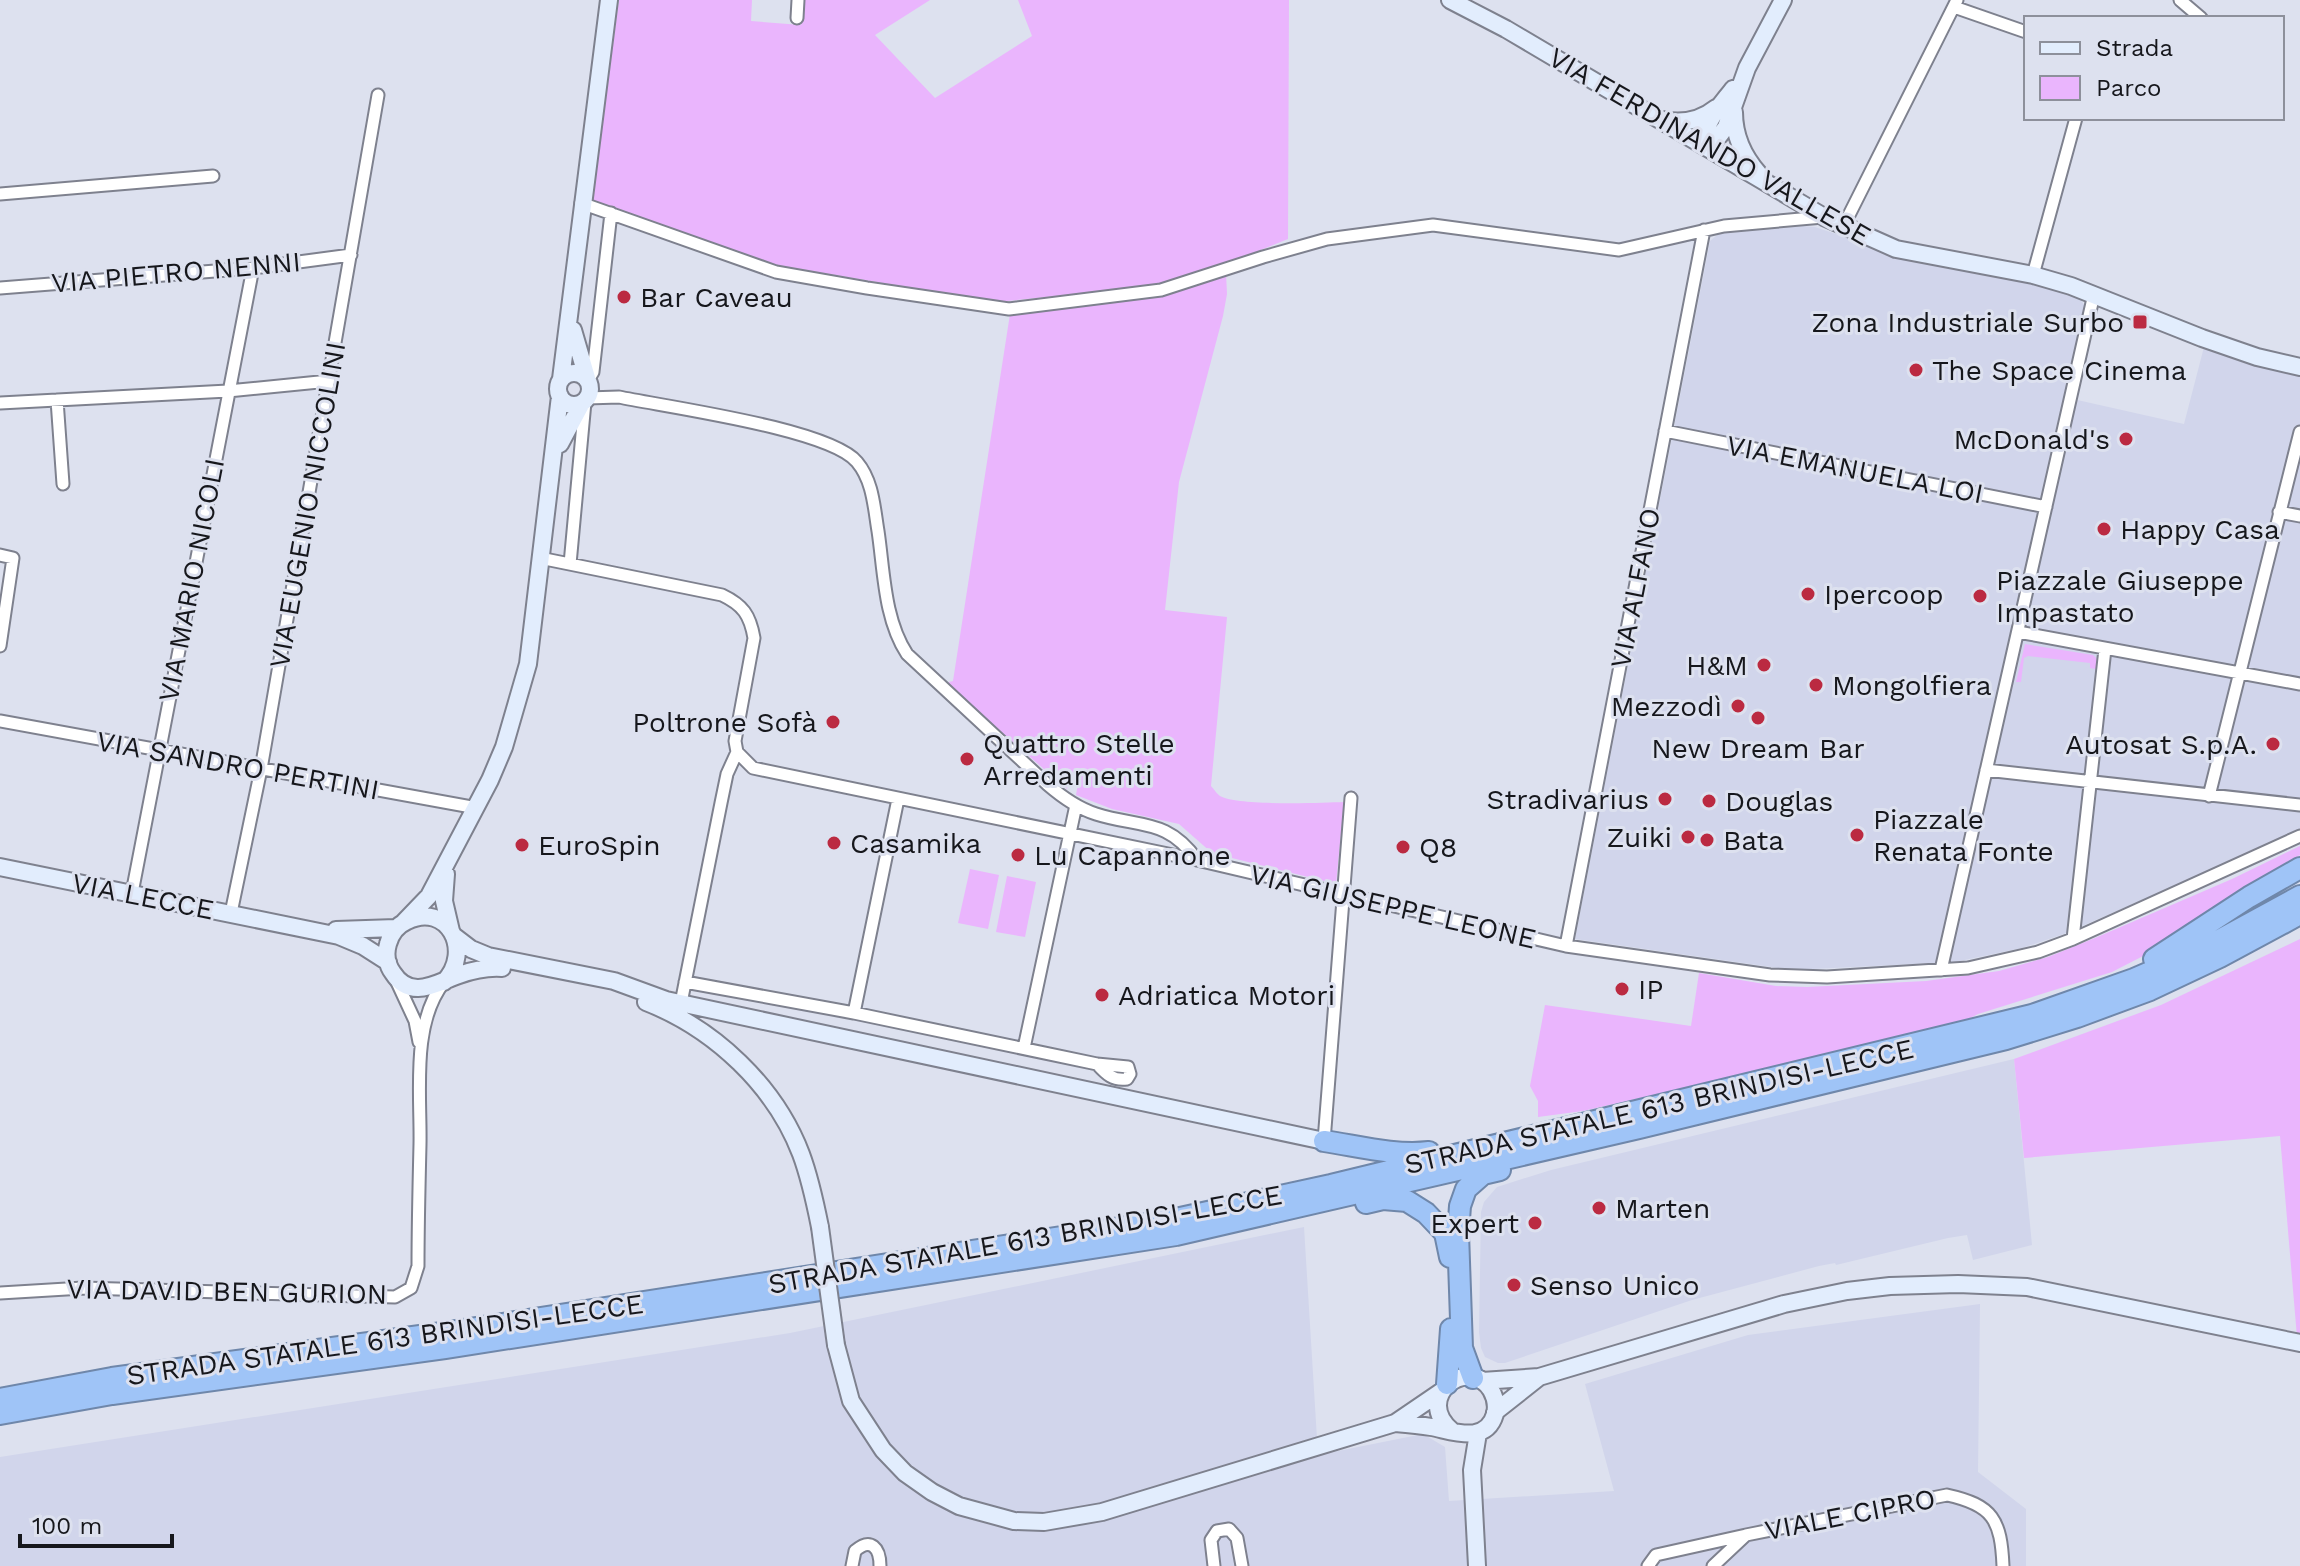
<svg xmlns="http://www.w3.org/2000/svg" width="2300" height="1566" viewBox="0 0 2300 1566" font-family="'Work Sans',sans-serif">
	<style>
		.built { fill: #d1d5eb }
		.green { fill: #eab5fd }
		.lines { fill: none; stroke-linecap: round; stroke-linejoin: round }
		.street-casing { stroke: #7e818e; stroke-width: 15 }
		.secondary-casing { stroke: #7e818e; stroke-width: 20 }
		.highway-casing { stroke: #6f87aa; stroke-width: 24 }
		.street { stroke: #fff; stroke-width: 11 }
		.secondary { stroke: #e2edfd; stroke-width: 16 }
		.highway { stroke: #9fc4f7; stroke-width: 20 }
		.secondary-bridge-casing { stroke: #7e818e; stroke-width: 20; stroke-linecap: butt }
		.secondary-bridge { stroke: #e2edfd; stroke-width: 16 }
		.poi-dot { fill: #bb2a41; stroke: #dde1ef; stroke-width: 3 }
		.labels { text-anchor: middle; stroke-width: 6; stroke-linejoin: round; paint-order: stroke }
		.street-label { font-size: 28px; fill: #16171c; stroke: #dde1ef }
		.poi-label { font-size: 28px; fill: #16171c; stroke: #dde1ef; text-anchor: start }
	</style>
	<rect width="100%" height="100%" fill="#dde1ef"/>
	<path class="built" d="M1803 226 1815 227 1882 249 2045 285 2080 298 2085 307 2064 397 2184 424 2204 347 2300 374V831L2064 934 2022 948 1955 962 1792 970 1575 939 1710 241 1722 231Z
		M2014 1059 2032 1245 1973 1260 1967 1235 1948 1238 1836 1265 1835 1263 1819 1266 1692 1300 1505 1363H1498L1485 1357 1481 1348 1479 1332 1481 1212 1484 1202 1497 1187 1551 1170Z
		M1304 1227 1318 1455 1423 1434 1445 1447 1449 1501 1614 1491 1585 1384 1748 1335 1980 1304 1978 1472 2026 1509V1566H0V1457L790 1333Z"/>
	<path class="green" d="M619 0H752L751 21 801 25 803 0H930L875 35 935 98 1032 36 1018 0H1289L1288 239 1203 273 1162 286 996 302 758 262 592 202Z
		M1226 273 1227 294 1223 316 1179 482 1165 610 1227 617 1211 786C1213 788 1218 795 1220 796 1237 806 1320 803 1344 802L1336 884 1212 853 1179 824 1112 809 1076 795 1079 778 1069 776 1067 789 948 686 949 682 953 681 1010 314 1164 295 1186 289Z
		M2025 644 2093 655 2097 659 2096 669 2090 668V663L2028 656 2024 658 2021 682H2016Z
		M2300 846V855L2147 954 2112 972 1978 1014 1955 1026 1583 1111 1538 1117V1101L1530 1086 1545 1005 1691 1026 1699 973 1776 986 1807 987 1926 981 1999 971 2048 957 2095 938 2232 879Z
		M970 869 999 875 988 929 958 923Z
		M1007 876 1036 882 1025 937 996 932Z
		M2300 939V1338L2297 1337 2280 1136 2024 1158 2014 1059 2161 1005Z"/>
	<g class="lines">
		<g class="street-casing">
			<path id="street" d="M2180 0 2201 18
				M1954 7 2026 32
				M797 18 798 0
				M0 194 213 176
				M581 203 776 272 867 288 1009 309 1161 290 1263 257 1327 239 1433 225 1619 250 1724 226 1823 217
				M1843 227 1957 0
				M2033 275 2076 118
				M0 288 253 268 351 255
				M588 380 593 372 611 213
				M587 398 619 397C667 407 830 429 857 462 873 481 874 507 878 531 884 571 884 619 907 654L1047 784C1062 797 1077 808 1096 814 1140 828 1167 818 1197 860
				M57 400 63 484
				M0 403 228 391 329 381
				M1665 431 2046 507
				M2279 512 2300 516
				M0 555 13 558 0 646
				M540 558 722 595C743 605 750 615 754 638L735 741 737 752 753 768 1197 860 1566 946 1770 975 1827 977 1968 968 2038 952 2073 939 2300 836
				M570 564 585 402
				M2018 632 2300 684
				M0 721 477 808
				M1986 770 2300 805
				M2209 796 2300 432
				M132 893 253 268
				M231 913 261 769 378 95
				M2073 939 2105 649
				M1566 946 1704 230
				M1941 970 2094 294
				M396 980 415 1021 419 1042
				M685 982 854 1013 1097 1064 1128 1067 1130 1074 1127 1079C1113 1081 1106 1074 1097 1064
				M681 1003 721 803 727 774 737 752
				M854 1013 898 799
				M1024 1048 1076 805
				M1324 1141 1351 798
				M0 1293 83 1288 395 1297 411 1288 418 1266C418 1226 419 1185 420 1144 421 1094 411 1024 444 982
				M1746 1535 1947 1495C1993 1505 2001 1520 2003 1566
				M852 1566 855 1551C871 1537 880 1548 880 1566
				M1214 1566 1211 1540 1217 1531 1229 1529 1237 1538 1242 1566
				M1648 1566 1656 1555 1746 1535 1713 1566"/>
		</g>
		<g class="secondary-casing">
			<path id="secondary" d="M1450 0 1506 29 1824 217 1896 249 2033 275 2071 286 2202 338 2257 357 2300 367
				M1734 112C1734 135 1743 156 1759 174
				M1663 120C1683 124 1700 121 1716 108
				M1705 146 1713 144 1726 127 1747 68 1783 0
				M1705 146C1701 125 1721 105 1733 89
				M573 330 587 378
				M558 389a16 16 0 1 1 32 0a16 16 0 1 1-32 0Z
				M561 379 609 0
				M560 444 582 403
				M0 867 339 936 363 946 388 962
				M446 874 444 901 451 931
				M404 922 429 896 490 780 504 747 528 664 560 396
				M336 930 396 928
				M454 936 471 949 488 956 614 981 666 1000 1324 1141
				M444 982C474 951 447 901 407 921 398 925 391 933 388 944 385 954 387 965 393 973 411 1001 436 983 459 975 473 970 487 967 502 968
				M646 1002C715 1029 775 1086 801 1154 810 1178 815 1202 820 1227
				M836 1345 851 1401 883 1450 905 1473 932 1492 959 1506 1014 1521 1044 1522 1102 1512 1395 1423 1442 1391
				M1482 1381 1539 1377 1784 1304 1847 1291 1890 1286 1958 1284 2027 1287 2300 1343
				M1495 1412 1538 1378
				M1395 1423C1407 1424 1419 1425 1431 1427 1453 1431 1486 1445 1495 1414 1497 1406 1495 1397 1491 1390 1468 1354 1412 1398 1452 1431
				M1477 1566 1472 1470 1478 1433"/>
		</g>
		<g class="highway-casing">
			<path id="highway" d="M2154 959 2249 897 2300 868
				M1324 1141C1358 1146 1395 1156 1429 1152
				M1366 1203 1383 1199 1407 1201 1426 1213 1445 1233 1450 1257
				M1473 1378 1462 1348 1458 1233 1460 1206 1466 1189 1483 1174 1500 1170
				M1447 1384 1451 1329
				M0 1399 112 1378 464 1330 1171 1220 1331 1185 2032 1015 2134 979 2201 950 2300 896
				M0 1414 112 1394 445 1348 1176 1235 1639 1128 2006 1039 2077 1017 2150 990 2220 957 2300 914"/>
		</g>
		<use href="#street" class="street"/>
		<use href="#secondary" class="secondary"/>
		<use href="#highway" class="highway"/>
		<g class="secondary-bridge-casing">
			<path id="secondary-bridge" d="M820 1227 836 1345"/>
		</g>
		<use href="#secondary-bridge" class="secondary-bridge"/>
	</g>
	<g class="poi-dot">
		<circle cx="624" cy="297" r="8"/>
		<rect x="2132" y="314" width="16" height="16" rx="4"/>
		<circle cx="1916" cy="370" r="8"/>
		<circle cx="2126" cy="439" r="8"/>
		<circle cx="2104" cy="529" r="8"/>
		<circle cx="1808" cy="594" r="8"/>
		<circle cx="1980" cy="596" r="8"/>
		<circle cx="1764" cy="665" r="8"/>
		<circle cx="1816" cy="685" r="8"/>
		<circle cx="1738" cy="706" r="8"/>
		<circle cx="1758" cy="718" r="8"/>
		<circle cx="833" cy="722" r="8"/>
		<circle cx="2273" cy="744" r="8"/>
		<circle cx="967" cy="759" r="8"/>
		<circle cx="1665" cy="799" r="8"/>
		<circle cx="1709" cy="801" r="8"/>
		<circle cx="1857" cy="835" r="8"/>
		<circle cx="1688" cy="837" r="8"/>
		<circle cx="1707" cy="840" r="8"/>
		<circle cx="834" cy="843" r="8"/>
		<circle cx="522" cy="845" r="8"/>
		<circle cx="1403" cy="847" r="8"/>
		<circle cx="1018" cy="855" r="8"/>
		<circle cx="1622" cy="989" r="8"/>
		<circle cx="1102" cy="995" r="8"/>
		<circle cx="1599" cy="1208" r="8"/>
		<circle cx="1535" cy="1223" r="8"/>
		<circle cx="1514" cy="1285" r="8"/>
	</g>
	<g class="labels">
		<g class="street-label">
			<text transform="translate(1710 146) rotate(30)" y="10">VIA FERDINANDO VALLESE</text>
			<text transform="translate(176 272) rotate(-5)" y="10">VIA PIETRO NENNI</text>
			<text transform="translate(1855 469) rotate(11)" y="10">VIA EMANUELA LOI</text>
			<text transform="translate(307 505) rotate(-80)" y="10">VIA EUGENIO NICCOLINI</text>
			<text transform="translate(191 580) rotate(-79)" y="10">VIA MARIO NICOLI</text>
			<text transform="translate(1635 588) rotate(-79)" y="10">VIA ALFANO</text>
			<text transform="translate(238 765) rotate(10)" y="10">VIA SANDRO PERTINI</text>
			<text transform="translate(143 896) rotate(11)" y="10">VIA LECCE</text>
			<text transform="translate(1393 906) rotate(13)" y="10">VIA GIUSEPPE LEONE</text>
			<text transform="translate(1659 1106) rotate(-13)" y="10">STRADA STATALE 613 BRINDISI-LECCE</text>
			<text transform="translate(1025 1239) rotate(-10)" y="10">STRADA STATALE 613 BRINDISI-LECCE</text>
			<text transform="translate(227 1291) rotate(1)" y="10">VIA DAVID BEN GURION</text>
			<text transform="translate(385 1339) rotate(-8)" y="10">STRADA STATALE 613 BRINDISI-LECCE</text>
			<text transform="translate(1850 1514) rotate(-11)" y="10">VIALE CIPRO</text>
		</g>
		<g class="poi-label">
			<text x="640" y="307">Bar Caveau</text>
			<text x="2124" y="332" text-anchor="end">Zona Industriale Surbo</text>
			<text x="1932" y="380">The Space Cinema</text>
			<text x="2110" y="449" text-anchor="end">McDonald's</text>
			<text x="2120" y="539">Happy Casa</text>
			<text x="1996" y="590">Piazzale Giuseppe<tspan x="1996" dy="32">Impastato</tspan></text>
			<text x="1824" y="604">Ipercoop</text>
			<text x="1748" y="675" text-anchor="end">H&amp;M</text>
			<text x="1832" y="695">Mongolfiera</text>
			<text x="1722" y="716" text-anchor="end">Mezzodì</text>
			<text x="817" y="732" text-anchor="end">Poltrone Sofà</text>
			<text x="983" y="753">Quattro Stelle<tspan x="983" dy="32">Arredamenti</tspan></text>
			<text x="2257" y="754" text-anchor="end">Autosat S.p.A.</text>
			<text x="1758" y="758" text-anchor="middle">New Dream Bar</text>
			<text x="1649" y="809" text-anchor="end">Stradivarius</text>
			<text x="1725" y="811">Douglas</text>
			<text x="1873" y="829">Piazzale<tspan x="1873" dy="32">Renata Fonte</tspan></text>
			<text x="1672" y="847" text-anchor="end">Zuiki</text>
			<text x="1723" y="850">Bata</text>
			<text x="850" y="853">Casamika</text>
			<text x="538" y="855">EuroSpin</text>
			<text x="1419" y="857">Q8</text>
			<text x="1034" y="865">Lu Capannone</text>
			<text x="1638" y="999">IP</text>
			<text x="1118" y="1005">Adriatica Motori</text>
			<text x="1615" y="1218">Marten</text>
			<text x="1519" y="1233" text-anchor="end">Expert</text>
			<text x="1530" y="1295">Senso Unico</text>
		</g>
	</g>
	<rect x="2024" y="16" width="260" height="104" fill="#dde1ef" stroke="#8d909b" stroke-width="2"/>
	<rect x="2040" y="42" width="40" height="12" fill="#e2edfd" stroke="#8d909b" stroke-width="2"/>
	<text x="2096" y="56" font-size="24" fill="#16171c">Strada</text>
	<rect x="2040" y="76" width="40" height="24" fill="#eab5fd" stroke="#8d909b" stroke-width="2"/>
	<text x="2096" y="96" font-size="24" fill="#16171c">Parco</text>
	<path d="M20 1534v12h152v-12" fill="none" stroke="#16171c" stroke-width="4"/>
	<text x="32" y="1534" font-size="24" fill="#16171c" stroke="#dde1ef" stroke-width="6" paint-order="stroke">100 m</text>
</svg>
